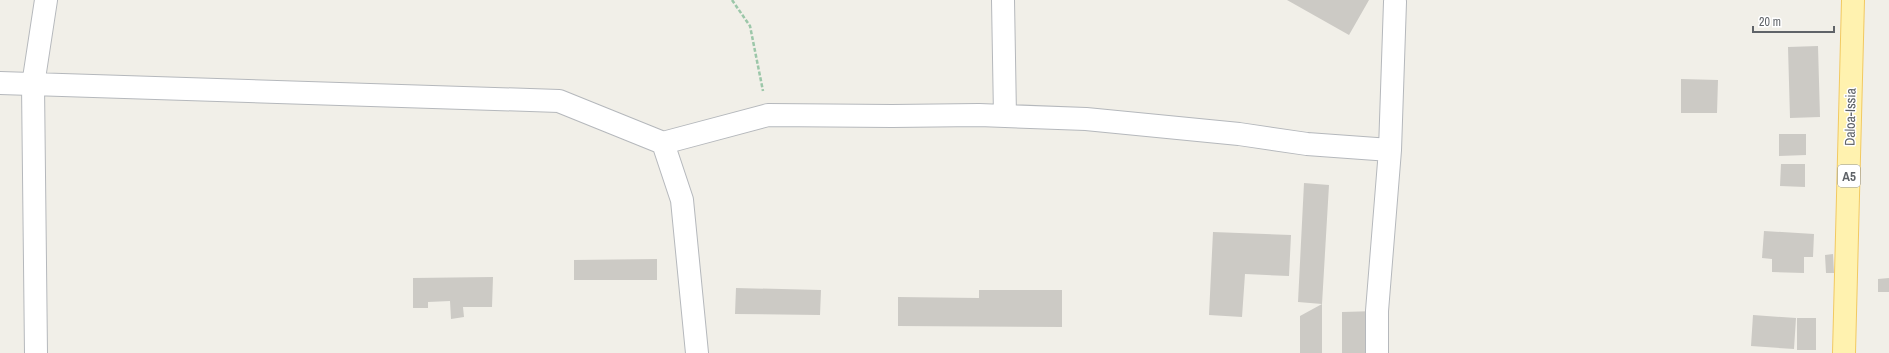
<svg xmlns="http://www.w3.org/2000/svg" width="1889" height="353" viewBox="0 0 1889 353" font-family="'Archivo Narrow',sans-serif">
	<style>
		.building { fill: #cccac5 }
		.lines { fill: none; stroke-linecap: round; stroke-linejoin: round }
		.minor-casing { stroke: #b5b8bc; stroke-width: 24 }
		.primary-casing { stroke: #f2c960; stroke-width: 24 }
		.path { stroke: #9cc7a9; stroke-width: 2.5; stroke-dasharray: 4 2; stroke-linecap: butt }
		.minor { stroke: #fff; stroke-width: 22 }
		.primary { stroke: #fff2af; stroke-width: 22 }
		.labels { text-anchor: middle; stroke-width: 3; stroke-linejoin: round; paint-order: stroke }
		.shield { fill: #fff; stroke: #8f9295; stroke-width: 1 }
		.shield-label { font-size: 13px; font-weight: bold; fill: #5f6368 }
		.street-label { font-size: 14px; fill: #5f6368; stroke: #fff }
	</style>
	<rect width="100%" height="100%" fill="#f1efe8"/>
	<path class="building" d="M1287 0H1369L1349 35Z
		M1818 46 1820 117 1790 118 1788 47Z
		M1681 79 1718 80 1717 113H1681Z
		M1779 134H1806V155L1779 156Z
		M1781 164H1805V187L1780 186Z
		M1304 183 1329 185 1322 304 1298 302Z
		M1764 231 1814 234 1813 257H1804V273L1772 272V259L1762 258Z
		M1213 232 1291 235 1289 276 1245 274 1242 317 1209 315Z
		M1833 254 1834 273H1826L1825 255Z
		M657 259V280H574V260Z
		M493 277 492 307H463L464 317 451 319 450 301 428 302V308H413V278Z
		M1889 278V292H1878V279Z
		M736 288 821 290 820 315 735 314Z
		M979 290H1062V327L898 326V297L979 298Z
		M1322 304V353H1300V316Z
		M1377 311V353H1342V312Z
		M1753 315 1796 318 1794 349 1751 346Z
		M1797 318H1816V350H1797Z"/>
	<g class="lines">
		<g class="minor-casing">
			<path id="minor" d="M1003 0 1005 116
				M0 83 559 101 663 143 768 115 892 116 979 115 1086 119 1239 134 1307 144 1390 150
				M663 143 682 200 697 353
				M36 353 33 85 46 0
				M1377 353V311L1390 150 1395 2"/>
		</g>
		<g class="primary-casing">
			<path id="primary" d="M1844 353 1853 0"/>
		</g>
		<path class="path" d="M732 0 750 26 763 91"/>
		<use href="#minor" class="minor"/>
		<use href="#primary" class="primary"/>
	</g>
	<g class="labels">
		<rect class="shield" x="1838" y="165" width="22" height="22" rx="3"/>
		<g class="shield-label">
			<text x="1849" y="181">A5</text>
		</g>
		<g class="street-label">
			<text transform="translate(1850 117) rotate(-89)" y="5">Daloa-Issia</text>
		</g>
	</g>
	<path d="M1753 26v6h81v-6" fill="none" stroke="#5f6368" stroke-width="2"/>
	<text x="1759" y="26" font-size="12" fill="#5f6368" stroke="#ffffff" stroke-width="3" paint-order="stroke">20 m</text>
</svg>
